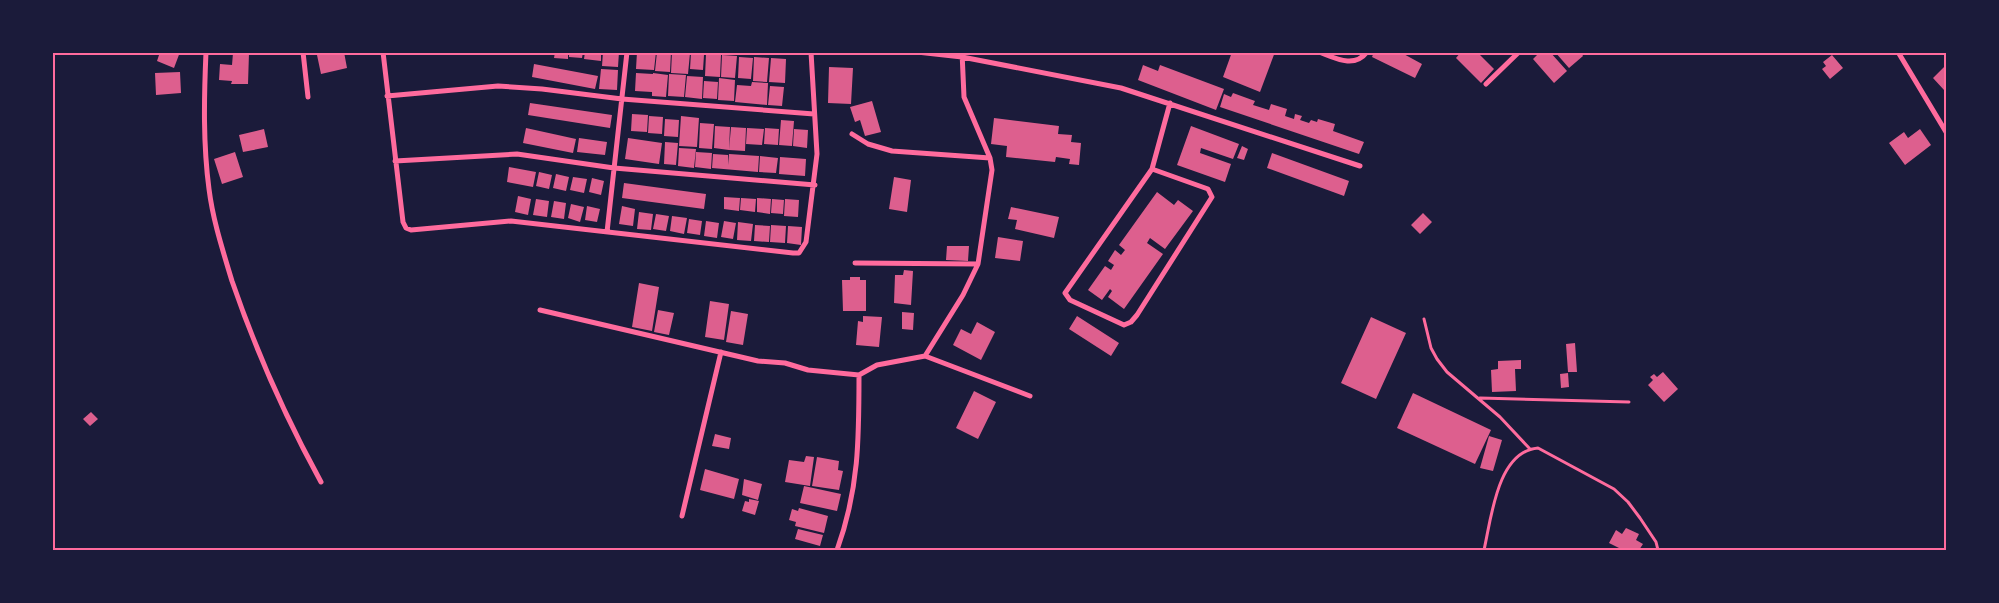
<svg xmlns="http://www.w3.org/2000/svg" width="1999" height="603" viewBox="0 0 1999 603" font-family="Roboto,sans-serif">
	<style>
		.building { fill: #dd5f8e }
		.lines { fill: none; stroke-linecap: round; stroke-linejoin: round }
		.service { stroke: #ff6b9d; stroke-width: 3 }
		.minor { stroke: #ff6b9d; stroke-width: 5 }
		.neatline { fill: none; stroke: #ff6b9d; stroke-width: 2 }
	</style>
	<rect width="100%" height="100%" fill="#1b1b3a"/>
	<path class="building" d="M160 52H180L174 68 157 61Z
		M328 52H344L347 68 321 74 317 55Z
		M555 52H568V59L554 58Z
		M569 52H583L582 58 569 57Z
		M585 52H601V61L584 59Z
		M603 52H619L618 67 602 66Z
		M637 52H656L654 70 636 69Z
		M657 52H671L670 72 655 71Z
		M672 52 690 53 688 74 671 73Z
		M1232 52H1275L1260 92 1223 77Z
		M1374 52H1400L1422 64 1415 78 1372 57Z
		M1461 52H1477L1494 69 1481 83 1456 58Z
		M1540 52H1550L1567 71 1554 83 1533 59Z
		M1555 52H1581L1583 56 1569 68Z
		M233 53H249L248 84H231L232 81 219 80 220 64 232 65Z
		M691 53 704 55 703 70 690 69Z
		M706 54 721 55 720 77 705 76Z
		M722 55 737 56 735 78 721 77Z
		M1832 55 1843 68 1830 79 1822 69 1826 66 1823 62Z
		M739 57 753 58 751 79 738 78Z
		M754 57 769 58 767 82 753 81Z
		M771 58 786 59 785 83 769 82Z
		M534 64 598 76 595 89 532 77Z
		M1143 65 1158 71 1160 65 1224 89 1216 110 1138 80Z
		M1946 65V88L1944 90 1933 78Z
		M829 67 853 68 851 104 828 103Z
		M601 69 618 70 617 90 599 89Z
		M180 72 181 93 156 95 155 73Z
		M636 73 653 74 652 88 653 73 668 75 666 97 652 96V92L635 91Z
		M669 74 686 75 684 97 668 96Z
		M687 76 703 77 702 99 685 97Z
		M719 78 735 80 734 101 718 100Z
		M704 81 718 82 717 99 703 98Z
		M752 82 768 83 767 105 735 102 737 85 751 86Z
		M770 86 784 87 782 106 768 105Z
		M1233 93 1255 101 1253 105 1269 110 1271 104 1287 109 1285 116 1294 119 1295 114 1302 116 1300 120 1309 123 1311 120 1317 122 1318 119 1335 124 1333 131 1364 142 1359 154 1220 107 1224 94 1231 97Z
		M872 101 881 132 865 136 860 120 855 122 850 107Z
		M530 103 612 115 610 128 528 115Z
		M632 114 648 115 647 132 631 131Z
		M649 116 663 117 662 134 648 133Z
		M681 116 699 118 697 147 679 146Z
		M994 118 1059 126 1058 134 1072 135 1071 142 1081 143 1079 165 1069 164 1070 159 1056 157 1055 162 1006 157 1007 146 991 144Z
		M665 119 679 120 678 137 664 136Z
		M781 120 794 121 792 146 779 145Z
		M700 123 714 124 712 149 699 148Z
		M715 126 730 127 729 150 714 148Z
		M1191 126 1239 144 1233 159 1201 148 1200 153 1231 164 1225 182 1177 165Z
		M731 127 746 128 745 151 729 150Z
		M526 128 576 139 573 153 523 143Z
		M747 128 764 129 762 145 746 144Z
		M765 128 779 129 778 145 764 144Z
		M264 129 268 147 243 152 239 135Z
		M794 129 808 130 807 148 793 146Z
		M1920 129 1931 145 1905 165 1889 143 1904 132 1908 138Z
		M579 138 607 142 605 155 577 152Z
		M628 138 662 143 659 164 625 159Z
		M665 142 678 143 676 165 664 164Z
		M1242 146 1248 149 1244 160 1237 158Z
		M679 148 696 149 694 168 678 166Z
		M235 152 243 177 222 184 214 159Z
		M696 152 712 153 711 169 695 167Z
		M1272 153 1349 181 1344 196 1267 168Z
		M713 154 728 155V165L729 154 759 156 758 172 712 168Z
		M760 156 778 158 776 173 759 172Z
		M780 157 806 159 805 176 779 174Z
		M509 167 536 172 533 187 507 182Z
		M539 172 552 175 549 189 536 186Z
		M556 174 569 177 566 191 553 188Z
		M573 177 587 179 584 193 570 190Z
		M894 177 911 180 907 212 889 209Z
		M592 178 604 181 601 195 589 192Z
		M624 183 706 194 704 209 622 198Z
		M1157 192 1174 205 1178 200 1193 211 1165 249 1150 238 1147 243 1163 254 1124 309 1108 297 1112 291 1110 289 1102 300 1088 290 1105 266 1111 270 1114 265 1108 261 1115 250 1121 255 1125 250 1119 245Z
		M518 196 531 199 528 215 515 212Z
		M724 197 740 198 739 211 724 209Z
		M741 198 756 199 755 212 740 210Z
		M757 198 771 199 770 214 757 212Z
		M536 199 549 201 547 217 533 215Z
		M772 199 784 200 783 214 771 213Z
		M785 199 799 200 798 217 784 216Z
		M554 201 566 203 564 219 551 217Z
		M571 204 584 207 580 222 568 218Z
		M587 206 600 209 597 222 585 220Z
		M622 206 635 209 633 226 619 224Z
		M1011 207 1059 217 1054 238 1015 229 1017 220 1008 219Z
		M639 212 653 214 651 230 637 229Z
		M1423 213 1432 222 1420 234 1411 225Z
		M656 214 669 216 666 231 653 229Z
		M672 216 687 218 684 234 670 231Z
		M689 219 702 221 700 235 687 233Z
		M706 221 719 223 717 238 704 236Z
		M724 221 736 223 733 239 721 237Z
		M738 222 753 224 751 241 737 240Z
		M755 225 770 226 769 242 754 241Z
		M771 225 786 226 785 243 770 242Z
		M788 226 802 227 801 245 787 243Z
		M998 237 1023 241 1020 261 995 258Z
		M947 246H969L968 261 946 260Z
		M904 270 913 271 911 305 894 303 895 275H903Z
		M850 277H860V280H866V311H843L842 280H850Z
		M639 283 659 287 652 331 632 327Z
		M710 301 729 304 724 340 705 337Z
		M658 310 674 313 669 335 654 332Z
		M731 311 748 314 743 345 726 342Z
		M902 312 914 313 913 330 902 329Z
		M863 316 882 317 879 347 856 345 858 321 863 322Z
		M1077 316 1119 343 1111 356 1069 329Z
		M1371 317 1406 333 1376 399 1341 383Z
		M977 322 995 332 981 360 953 345 961 329 971 334Z
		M1575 343 1577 372H1568L1566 344Z
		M1521 360V369H1515L1516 391 1492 392 1491 370 1498 369V361Z
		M1663 372 1678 389 1664 402 1648 385 1653 380 1650 377 1654 374 1657 377Z
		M1568 373 1569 387 1561 388 1560 374Z
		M974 391 996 402 978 439 956 428Z
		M1413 393 1491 430 1475 464 1397 428Z
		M91 412 98 419 90 426 83 419Z
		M715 434 731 438 729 449 712 446Z
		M1489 436 1502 440 1493 471 1480 468Z
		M806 456 814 457 810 486 785 482 789 460 804 462Z
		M817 457 839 461 838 470 843 471 839 490 812 486Z
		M705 469 739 479 734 499 700 490Z
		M744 479 762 484 758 500 742 495Z
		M804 486 841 494 837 511 800 503Z
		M749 499 759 501 755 515 742 511 745 501 749 502Z
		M799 508 828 516 824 533 795 526 796 522 789 520 792 509 798 511Z
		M1626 528 1639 534 1636 540 1643 544 1639 550H1623L1609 543 1616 530 1622 534Z
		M798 529 823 535 820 546 795 539Z"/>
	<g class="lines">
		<path class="service" d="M1424 319 1431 348 1437 359 1447 372 1500 417 1530 449
			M1480 398 1629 402
			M1484 550C1491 520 1497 451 1538 448L1614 489 1628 502 1640 518 1656 542 1658 550"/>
		<path class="minor" d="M206 52C204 98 203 144 209 189 213 221 223 251 232 281 256 351 286 418 321 482
			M303 52 308 97
			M383 52 403 222 406 228 411 230 511 221 793 253H799L806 242 817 154 811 52
			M917 52 962 57 1121 88 1360 166
			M1319 52C1335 58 1354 69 1367 52
			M1898 52 1946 132
			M1486 84 1519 52
			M387 96 498 86 542 89 622 99 814 114
			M852 134 868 144 892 151 990 158
			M395 161 517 154 614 168 815 185
			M1152 169 1208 189 1212 197 1137 315 1131 322 1124 325 1070 300 1065 293 1152 169 1170 103
			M607 232 627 52
			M855 263 978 264
			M540 310 758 361 785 363 808 370 859 375 877 365 925 356 963 295 978 264 992 170 990 158 964 97 962 52
			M925 356 1030 396
			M682 516 721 352
			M837 550C859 489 859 439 859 375"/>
	</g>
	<rect width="1999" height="603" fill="none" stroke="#1b1b3a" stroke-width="108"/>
	<rect x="54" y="54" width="1891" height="495" class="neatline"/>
</svg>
